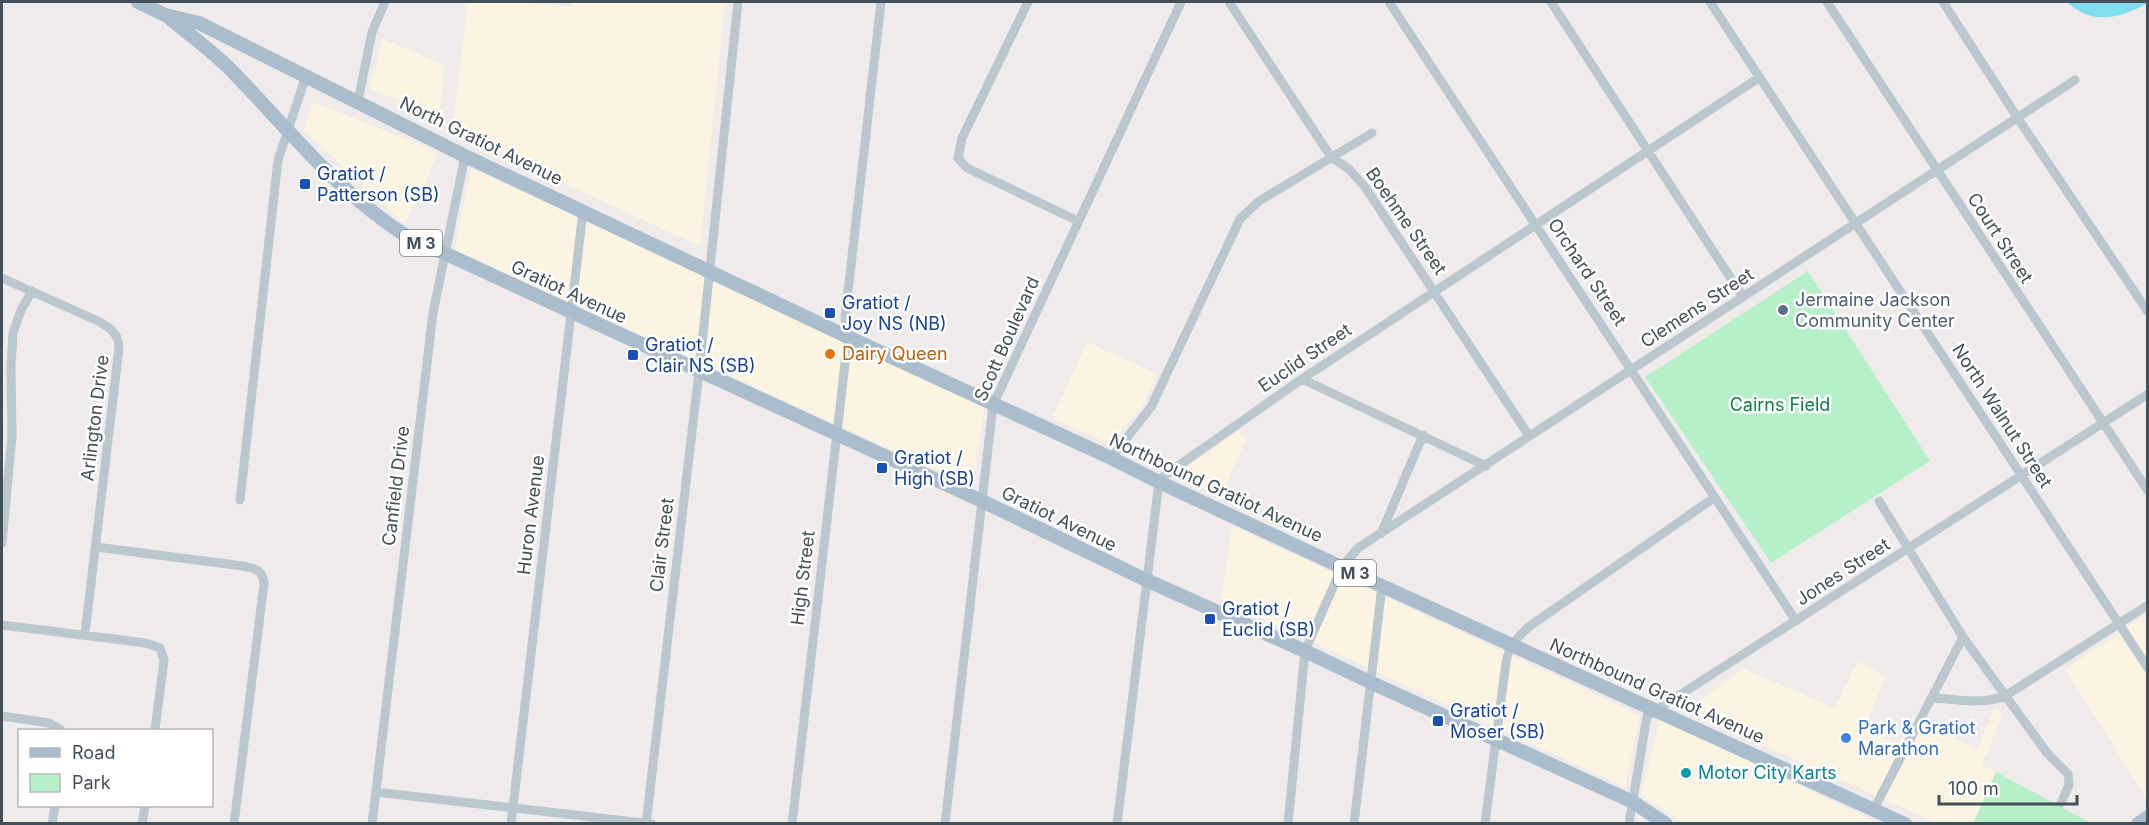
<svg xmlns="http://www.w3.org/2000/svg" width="2149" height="825" viewBox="0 0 2149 825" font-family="Inter,sans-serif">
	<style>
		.commercial { fill: #fcf3e1 }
		.green { fill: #b6f0c9 }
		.water { fill: #80deef }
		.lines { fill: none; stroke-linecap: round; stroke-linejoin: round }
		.minor { stroke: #bbc7cf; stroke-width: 9 }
		.primary { stroke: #a9bdcd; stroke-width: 14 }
		.transit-dot { fill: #1a4fb4; stroke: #fff; stroke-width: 2 }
		.service-dot { fill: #5c6f8a; stroke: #fff; stroke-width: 2 }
		.food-dot { fill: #e8710a; stroke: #fff; stroke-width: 2 }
		.shop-dot { fill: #3f7fe0; stroke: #fff; stroke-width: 2 }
		.culture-dot { fill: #0f9aa8; stroke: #fff; stroke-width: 2 }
		.labels { text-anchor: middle; stroke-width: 5; stroke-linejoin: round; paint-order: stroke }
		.shield { fill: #fff; stroke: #7b848b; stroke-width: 1.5 }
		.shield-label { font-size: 16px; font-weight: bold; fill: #435059 }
		.street-label { font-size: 18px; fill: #435059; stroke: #fff }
		.transit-label { font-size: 18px; fill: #164399; stroke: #fff; text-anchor: start }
		.service-label { font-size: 18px; fill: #4e5e75; stroke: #fff; text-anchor: start }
		.food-label { font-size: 18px; fill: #c56008; stroke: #fff; text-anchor: start }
		.park-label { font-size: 18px; fill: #127d42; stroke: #fff }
		.shop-label { font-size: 18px; fill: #366cbe; stroke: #fff; text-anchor: start }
		.culture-label { font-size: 18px; fill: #0d838f; stroke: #fff; text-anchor: start }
	</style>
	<rect width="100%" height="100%" fill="#efebeb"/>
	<path class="commercial" d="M468 2H522L572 7 573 2H725L700 246 452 132Z
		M383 39 444 65 440 118 369 88Z
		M313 102 438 152 426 182 404 224 304 130Z
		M471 168 985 407 972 486 455 250Z
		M1087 342 1157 374 1142 407 1110 444 1052 418Z
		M1238 431 1246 440 1220 496 1176 475Z
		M1232 526 1640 715 1625 787 1221 600Z
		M2147 614V799L2065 669Z
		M1858 661 1885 677 1864 729 1898 745 1913 718 1977 749 1994 709 2003 713 1982 765 1996 772 1973 823 1939 824 1685 710 1744 669 1835 708Z
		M1660 719 1878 823H1684L1641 795Z"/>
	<path class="green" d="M1808 271 1930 461 1771 563 1645 377Z
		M1996 772 2091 823 1973 824Z"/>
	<path class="water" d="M2067 2H2147L2148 3C2120 18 2093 26 2067 2Z"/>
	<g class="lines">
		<path class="minor" d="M1028 2 962 138 958 158 967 168 1078 221
			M1229 2 1331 157 1349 169 1365 187 1529 436
			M1389 2 1796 621
			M1551 2 1743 297
			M1710 2 2148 668
			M1827 2 2148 491
			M1943 2 2017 117 2148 312
			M358 101 372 32 385 2
			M2 278 98 321C110 328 119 333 119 348L85 634
			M1302 379 1486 466
			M1111 458 1151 407 1240 219 1259 201 1372 133
			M240 500 278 160 306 76
			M1879 501 1963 637 2047 753 2068 774 2069 785 2061 803
			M1381 534 1423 435
			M2 543 12 436 11 366 13 333 21 310 32 291
			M96 547 243 566C254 568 263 570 264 583L234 824
			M2 625 146 643 160 648 164 660 155 730
			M1931 698C1955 699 1982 705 2005 696L2148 605
			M2 716 49 723 61 730
			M376 792 652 824
			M1874 809 1963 637
			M52 824 55 806
			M142 824 145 806
			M372 824 433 313 465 156
			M511 824 583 211
			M646 824 699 372 738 2
			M792 824 848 337 845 318 881 2
			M945 824 993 405 1181 2
			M1117 824 1159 482 1164 476 1302 379 1760 77
			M1288 824 1305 651 1342 567 1358 548 2075 80
			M1354 824 1382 586
			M1485 824 1506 662C1509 646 1518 636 1530 626L1715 497
			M1629 824 1647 716 2148 394"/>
		<path class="primary" d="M138 2 165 15 199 23 465 156 848 337 1111 458 1159 482 1382 586 1905 824
			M167 16C188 34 211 50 230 69 286 126 337 192 405 235L982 501 1146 580 1305 651 1372 683 1633 802 1666 824
			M2138 824 2148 817"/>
	</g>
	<g class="transit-dot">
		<rect x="299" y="178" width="12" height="12" rx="3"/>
		<rect x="824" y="307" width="12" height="12" rx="3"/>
		<rect x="627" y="349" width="12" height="12" rx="3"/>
		<rect x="876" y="462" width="12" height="12" rx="3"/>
		<rect x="1204" y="613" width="12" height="12" rx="3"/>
		<rect x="1432" y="715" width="12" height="12" rx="3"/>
	</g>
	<circle class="service-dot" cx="1783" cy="310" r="6"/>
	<circle class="food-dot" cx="830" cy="354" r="6"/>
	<circle class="shop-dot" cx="1846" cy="738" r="6"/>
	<circle class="culture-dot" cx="1686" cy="773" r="6"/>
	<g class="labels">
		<g class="shield">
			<rect x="400" y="230" width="42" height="26" rx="4.5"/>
			<rect x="1334" y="560" width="42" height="26" rx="4.5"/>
		</g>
		<g class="shield-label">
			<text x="421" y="249">M 3</text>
			<text x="1355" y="579">M 3</text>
		</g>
		<g class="street-label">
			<text transform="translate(481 141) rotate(26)" y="6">North Gratiot Avenue</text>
			<text transform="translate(1406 221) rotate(55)" y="6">Boehme Street</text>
			<text transform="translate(2000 238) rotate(57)" y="6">Court Street</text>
			<text transform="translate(1587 272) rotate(56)" y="6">Orchard Street</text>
			<text transform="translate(569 292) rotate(25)" y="6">Gratiot Avenue</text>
			<text transform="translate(1697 308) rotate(-33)" y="6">Clemens Street</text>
			<text transform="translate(1007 339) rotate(-66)" y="6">Scott Boulevard</text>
			<text transform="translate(1305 358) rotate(-34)" y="6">Euclid Street</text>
			<text transform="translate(2002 416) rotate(57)" y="6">North Walnut Street</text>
			<text transform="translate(95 418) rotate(-83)" y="6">Arlington Drive</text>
			<text transform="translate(396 486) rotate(-83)" y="6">Canfield Drive</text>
			<text transform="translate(1216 488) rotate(25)" y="6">Northbound Gratiot Avenue</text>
			<text transform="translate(531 515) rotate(-83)" y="6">Huron Avenue</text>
			<text transform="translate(1059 519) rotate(26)" y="6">Gratiot Avenue</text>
			<text transform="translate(662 545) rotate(-83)" y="6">Clair Street</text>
			<text transform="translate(1843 572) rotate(-33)" y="6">Jones Street</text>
			<text transform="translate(803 578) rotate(-83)" y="6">High Street</text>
			<text transform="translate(1657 691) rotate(24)" y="6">Northbound Gratiot Avenue</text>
		</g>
		<g class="transit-label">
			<text x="317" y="180">Gratiot /<tspan x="317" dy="21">Patterson (SB)</tspan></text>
			<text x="842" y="309">Gratiot /<tspan x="842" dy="21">Joy NS (NB)</tspan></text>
			<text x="645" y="351">Gratiot /<tspan x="645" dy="21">Clair NS (SB)</tspan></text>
			<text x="894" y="464">Gratiot /<tspan x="894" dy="21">High (SB)</tspan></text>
			<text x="1222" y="615">Gratiot /<tspan x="1222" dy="21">Euclid (SB)</tspan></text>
			<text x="1450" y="717">Gratiot /<tspan x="1450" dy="21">Moser (SB)</tspan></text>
		</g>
		<g class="service-label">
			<text x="1795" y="306">Jermaine Jackson<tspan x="1795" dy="21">Community Center</tspan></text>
		</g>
		<g class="food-label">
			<text x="842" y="360">Dairy Queen</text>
		</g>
		<g class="park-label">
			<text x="1780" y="411">Cairns Field</text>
		</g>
		<g class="shop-label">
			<text x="1858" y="734">Park &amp; Gratiot<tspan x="1858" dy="21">Marathon</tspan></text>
		</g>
		<g class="culture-label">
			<text x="1698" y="779">Motor City Karts</text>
		</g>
	</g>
	<rect width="2149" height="825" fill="none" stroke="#435059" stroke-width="6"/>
	<rect x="18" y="729" width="195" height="78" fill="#ffffff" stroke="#b4b9bd" stroke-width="1.5"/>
	<rect x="30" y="748" width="30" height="9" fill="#a9bdcd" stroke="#b4b9bd" stroke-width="1.5"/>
	<text x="72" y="759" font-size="18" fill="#435059">Road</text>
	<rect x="30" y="774" width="30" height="18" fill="#b6f0c9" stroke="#b4b9bd" stroke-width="1.5"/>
	<text x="72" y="789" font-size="18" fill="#435059">Park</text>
	<path d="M1939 795v9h138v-9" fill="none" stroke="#435059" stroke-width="3"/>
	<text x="1948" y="795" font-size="18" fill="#435059" stroke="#ffffff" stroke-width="4.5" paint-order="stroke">100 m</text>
</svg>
